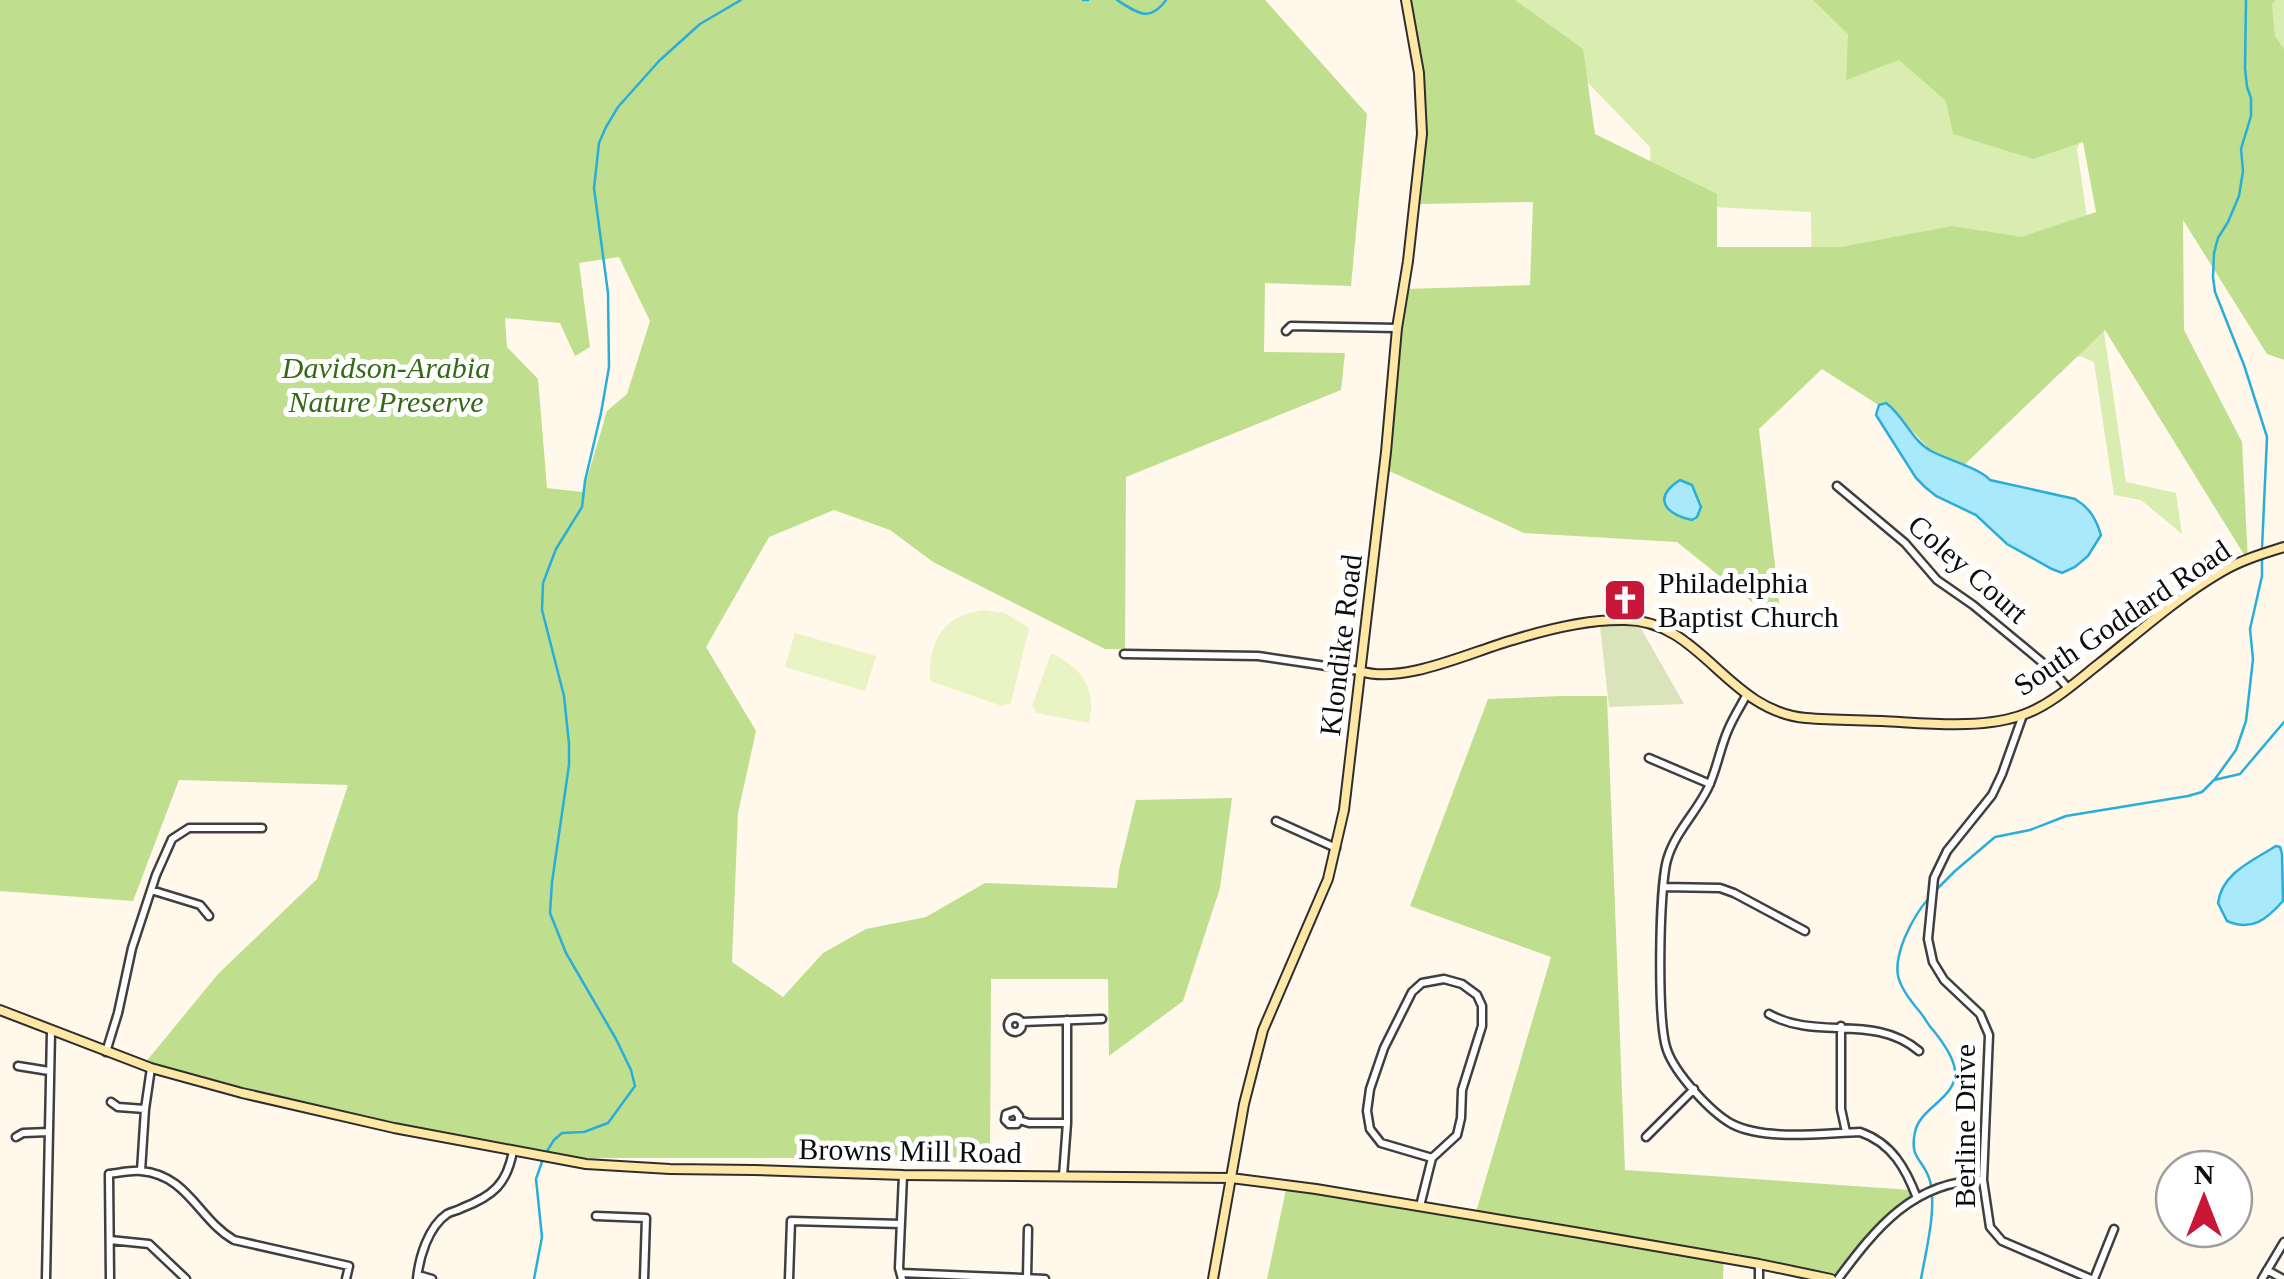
<svg xmlns="http://www.w3.org/2000/svg" width="2284" height="1279" viewBox="0 0 2284 1279" font-family="'Times New Roman',serif">
	<style>
		.green { fill: #d9edb1 }
		.forest { fill: #bfdf8e; fill-rule: evenodd }
		.cemetery { fill: #dbe3ba }
		.pitch { fill: #eaf3c3 }
		.water { fill: #aae9fc; stroke: #29aeda; stroke-width: 2.5 }
		.lines { fill: none; stroke-linecap: round; stroke-linejoin: round }
		.stream { stroke: #29aeda; stroke-width: 2.5 }
		.street-casing { stroke: #3f3f3f; stroke-width: 11 }
		.secondary-casing { stroke: #2e2e2e; stroke-width: 12 }
		.street { stroke: #fff; stroke-width: 6 }
		.secondary { stroke: #ffe8a6; stroke-width: 8 }
		.labels { text-anchor: middle; stroke-width: 10; stroke-linejoin: round; paint-order: stroke }
		.park-label { font-size: 30px; font-style: italic; fill: #346916; stroke: #fff }
		.street-label { font-size: 30px; fill: #0c0c0c; stroke: #fff }
		.poi-label { font-size: 30px; fill: #0c0c0c; stroke: #fff; text-anchor: start }
	</style>
	<rect width="100%" height="100%" fill="#fff8eb"/>
	<path class="green" d="M1410 0H2284V202L2082 137 2077 149 2126 482 2176 493 2182 534 2141 500 2114 495 2094 362 2082 357 1813 349 1811 212 1652 204 1650 147 1533 26Z"/>
	<path class="forest" d="M0 0H1265L1367 114 1351 286 1265 283 1264 352 1345 353 1341 390 1126 477 1125 649H1105L933 562 890 530 834 510 769 537 706 647 756 731 738 813 732 962 783 997 823 953 866 929 926 917 985 883 1117 888 1119 870 1136 800 1232 798 1220 888 1183 1001 1109 1056 1108 979H991L990 1158H552L421 1131 145 1063 218 974 317 879 348 785 179 780 133 901 0 891ZM619 257 650 321 627 394 607 411 583 492 547 488 538 379 507 347 505 318 560 323 575 356 590 347 579 263Z
		M1405 0H1515L1583 49 1595 134 1717 194V247H1841L1952 226 2022 237 2096 212 2083 142 2033 159 1953 134 1946 101 1899 60 1846 80 1848 34 1813 0H2276L2272 4 2275 36 2284 49V360L2267 354 2183 220 2184 330 2242 442 2248 561 2105 330 1962 467 1934 454 1902 420 1822 369 1759 429 1782 626 1677 542 1524 533 1385 469 1405 289 1530 285 1533 202 1420 204V79Z
		M1561 696H1607L1625 1170 1912 1190 1924 1189 1868 1235 1835 1276 1724 1251 1723 1279H1267L1288 1180 1476 1212 1551 957 1410 906 1488 699Z"/>
	<path class="cemetery" d="M1639 625 1684 704 1609 707 1600 626Z"/>
	<path class="pitch" d="M984 610 1005 613 1029 628 1011 703 1002 706 930 681C928 642 943 615 984 610Z
		M795 633 876 656 865 691 785 667Z
		M1051 653C1082 668 1097 688 1089 723L1037 713 1032 706Z"/>
	<path class="water" d="M1886 403C1904 416 1912 441 1931 451 1948 460 1979 468 1990 480L2075 499C2090 508 2096 519 2101 535L2088 556 2075 567 2062 573 2052 569 2007 544 1976 515 1936 496 1925 487 1916 478 1876 415 1879 405Z
		M1680 480 1692 485 1701 507 1697 517 1692 520C1665 514 1652 498 1680 480Z
		M2276 846 2280 847 2282 854 2283 901C2267 919 2252 932 2227 921L2218 903C2222 873 2252 861 2276 846Z"/>
	<g class="lines">
		<path class="stream" d="M1083 0H1088
			M1117 0C1137 13 1150 23 1166 0
			M2246 0 2245 69 2247 87 2251 98V116L2241 149 2243 171 2239 196 2228 222 2218 238 2214 253 2213 277 2215 292 2244 365 2267 437 2262 549
			M2215 779 2236 750 2246 721 2253 659 2250 629 2262 576V559
			M1934 892 1955 871 1995 837 2030 830 2066 816 2188 796 2202 792 2214 780 2240 774 2284 722
			M534 1279 542 1237 536 1179 544 1156 554 1140 562 1133 584 1132 608 1123 635 1086 631 1070 616 1039 566 953 550 913 552 882 569 765V744L564 696 542 610 543 583 556 549 582 507 585 481 601 413 609 367 608 293 594 188 599 143 606 127 618 107 659 61 700 24 741 0
			M1921 1279C1926 1251 1937 1208 1930 1181 1924 1159 1909 1160 1915 1132 1920 1107 1958 1098 1955 1070 1953 1056 1942 1041 1933 1030 1928 1025 1925 1018 1920 1012 1896 984 1891 971 1905 937 1912 921 1918 910 1929 898"/>
		<g class="street-casing">
			<path id="street" d="M1286 331 1291 326 1397 328
				M1837 486 1905 543 1937 580 1973 605 2054 672 2068 688
				M1124 654 1258 656 1360 671
				M1746 696C1740 707 1733 718 1728 730 1720 748 1717 769 1708 788 1696 813 1675 832 1667 860 1659 889 1657 1023 1667 1050 1675 1073 1710 1112 1732 1124 1765 1141 1823 1133 1860 1132 1892 1143 1906 1169 1917 1198
				M2023 715 2002 774 1992 795 1947 851 1934 878 1928 939 1933 962 1944 980 1980 1014 1989 1035 1983 1180 1990 1227 2002 1241 2091 1279
				M1649 758 1710 784
				M1276 821 1336 848
				M1663 887 1720 888 1734 893 1805 931
				M151 890 200 905 209 916
				M1769 1014C1817 1041 1874 1013 1919 1051
				M1008 1025a7 7 0 1 1 14 0a7 7 0 1 1-14 0Z
				M1022 1022 1102 1019
				M1841 1026V1109L1846 1132
				M106 1052 118 1013 132 948 156 875 172 839 189 828H262
				M18 1066 49 1071
				M111 1102 118 1107 145 1109
				M1019 1120V1116L1015 1111 1006 1114 1005 1120 1009 1124H1017L1019 1120 1029 1123H1067
				M16 1137 23 1133 49 1132
				M1646 1137 1694 1089
				M141 1171 145 1109 151 1068
				M1063 1176 1067 1123V1020
				M1420 1206 1432 1158 1457 1135 1461 1118 1462 1090 1482 1026V1006L1477 995 1462 984 1444 979 1422 983 1412 992 1384 1048 1370 1089 1367 1111 1370 1129 1381 1143 1432 1158
				M596 1216 646 1218 644 1279
				M110 1240 149 1244 186 1279
				M2267 1270 2283 1279
				M901 1273 1045 1279
				M418 1275 432 1279
				M1027 1278 1028 1229
				M46 1279 51 1031
				M110 1279 109 1174C119 1173 131 1170 141 1171 188 1175 198 1219 234 1240L349 1266 346 1279
				M417 1279C419 1258 428 1227 447 1214 452 1211 457 1211 462 1208 493 1196 507 1184 513 1151
				M789 1279 791 1221 901 1224
				M902 1279 899 1268 903 1175
				M1759 1279V1264
				M1838 1279C1876 1228 1913 1181 1983 1180
				M2094 1279 2114 1229
				M2262 1279 2284 1242"/>
		</g>
		<g class="secondary-casing">
			<path id="secondary" d="M1360 671C1403 685 1470 652 1513 640 1548 629 1589 619 1625 620 1701 620 1727 711 1806 718 1831 720 1857 720 1882 721 1925 723 1984 730 2025 714 2052 704 2077 681 2100 663 2139 632 2178 597 2221 572 2241 560 2262 554 2284 547
				M0 1010 151 1068 242 1093 394 1128 586 1164 670 1169 753 1170 903 1175 1231 1178 1316 1189 1574 1232 1759 1264 1831 1279
				M1213 1279 1244 1104 1263 1030 1328 879 1344 810 1386 452 1397 328 1408 261 1422 134 1419 73 1406 0"/>
		</g>
		<use href="#street" class="street"/>
		<use href="#secondary" class="secondary"/>
	</g>
	<defs>
		<g id="church-square" transform="scale(2.25)"><rect x="-9" y="-9" width="18" height="18" rx="4" fill="#c9173a" stroke="#fff"/><path d="M-1.2-6h2.4v3.5h3.3v2.4h-3.3V6h-2.4V-.1h-3.3v-2.4h3.3Z" fill="#fff"/></g>
	</defs>
	<g fill-rule="evenodd">
		<use href="#church-square" x="1625" y="600"/>
	</g>
	<g class="labels">
		<g class="park-label">
			<text x="386" y="378">Davidson-Arabia<tspan x="386" dy="34">Nature Preserve</tspan></text>
		</g>
		<g class="street-label">
			<text transform="translate(1968 569) rotate(41)" y="10">Coley Court</text>
			<text transform="translate(2122 618) rotate(-34)" y="10">South Goddard Road</text>
			<text transform="translate(1341 645) rotate(-83)" y="10">Klondike Road</text>
			<text transform="translate(1965 1126) rotate(-90)" y="10">Berline Drive</text>
			<text transform="translate(910 1151) rotate(1)" y="10">Browns Mill Road</text>
		</g>
		<g class="poi-label">
			<text x="1658" y="593">Philadelphia<tspan x="1658" dy="34">Baptist Church</tspan></text>
		</g>
	</g>
	<g transform="translate(2204 1199)"><circle r="48" fill="#ffffff" stroke="#9e9e9e" stroke-width="2.5"/>
	<path d="M0-8L18 38L0 25L-18 38Z" fill="#c9173a"/>
	<text y="-15" font-size="28" font-weight="bold" text-anchor="middle" fill="#0c0c0c">N</text>
	</g>
</svg>
